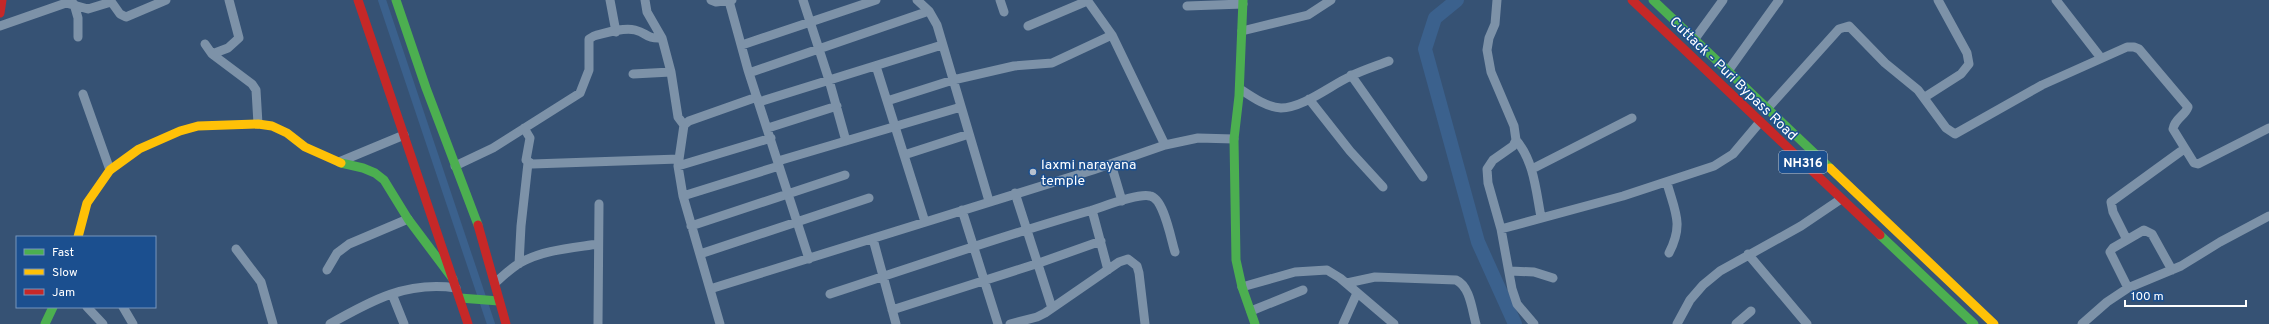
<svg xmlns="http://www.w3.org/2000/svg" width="2269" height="324" viewBox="0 0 2269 324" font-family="Overpass,sans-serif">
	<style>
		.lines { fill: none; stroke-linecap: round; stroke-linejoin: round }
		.canal { stroke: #3b618d; stroke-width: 8 }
		.river { stroke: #3b618d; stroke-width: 14 }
		.street { stroke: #7d92a8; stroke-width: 9 }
		.fast { stroke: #4caf50; stroke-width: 9 }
		.slow { stroke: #ffc107; stroke-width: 9 }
		.jam { stroke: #c62828; stroke-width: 9 }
		.poi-dot { fill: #b9c2ce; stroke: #1b4f8f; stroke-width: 1.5 }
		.labels { text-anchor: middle; stroke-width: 3; stroke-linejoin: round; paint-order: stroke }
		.shield { fill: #1b4f8f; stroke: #bbcadd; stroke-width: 1 }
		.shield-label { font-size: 13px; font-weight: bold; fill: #fff }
		.street-label { font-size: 14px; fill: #fff; stroke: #1b4f8f }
		.poi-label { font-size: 14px; fill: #fff; stroke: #1b4f8f; text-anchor: start }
	</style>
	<rect width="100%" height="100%" fill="#365274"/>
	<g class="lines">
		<path class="canal" d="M382 0 491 324"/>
		<path class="river" d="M1457 0 1435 18 1425 49 1478 242 1515 324"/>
		<path class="street" d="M110 0 120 14 126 17 166 0
			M610 0 616 32
			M645 0 647 12 662 38 671 72 678 117 684 125
			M711 0 716 2 732 0
			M803 0 829 80 846 141
			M917 0 929 11 937 25 989 201
			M1000 0 1004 12
			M1087 0 1112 35 1165 145
			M1497 0 1495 24 1489 38 1487 50 1491 72 1514 126 1516 140 1513 146 1493 160 1487 169 1488 183 1501 229 1512 289 1517 304 1534 324
			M2056 0 2101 58
			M729 1 748 70 809 259
			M74 4 78 18V37
			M1187 6 1243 4
			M0 26 66 3 88 9 111 2
			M1028 26 1087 1
			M1242 31 1308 15 1331 0
			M1694 40 1723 0
			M205 44 212 54 252 84 256 90 258 124
			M742 45 876 0
			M212 54 228 48 239 38 229 0
			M876 66 925 222
			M1728 71 1779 0
			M749 73 929 11
			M633 74 671 72
			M1351 75 1423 177
			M1240 89C1252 97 1266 107 1281 108 1303 108 1331 85 1351 76 1363 70 1376 66 1389 61
			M83 94 110 170
			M1925 97 1961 74 1969 64 1967 53 1938 0
			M1309 99 1350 151 1383 187
			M887 101 953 80 1014 66 1052 63 1112 35
			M759 102 942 45
			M1767 109 1839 29 1849 26 1885 63 1918 90 1946 128 1955 134 2042 85 2127 47H2134L2139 49 2188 107C2185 116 2175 118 2173 129L2194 163 2198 164 2269 128
			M524 128 530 138 526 160 532 164 679 159
			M768 128 837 106
			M1516 140C1534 161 1536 191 1541 217
			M904 155 969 134
			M778 161 961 107
			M339 162 404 135
			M1111 164 1122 201
			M455 166 493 148 580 93 589 70V39L594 36C606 33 623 27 635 30 648 33 645 39 662 38
			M678 166 771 138
			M1532 169 1632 118
			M1667 183C1675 212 1684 224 1669 253
			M1015 193 1052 308
			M683 196 779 166
			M962 210 998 324
			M1092 210 1108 270
			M691 226 845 175
			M1501 229 1623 196 1714 166 1733 154 1760 122
			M873 239 896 324
			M2127 240 2113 212 2111 202 2184 149
			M236 249 261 282 273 324
			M700 254 869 198
			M1748 254 1807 324
			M519 264 521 226 528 163
			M327 270 337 253 349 244 408 219
			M1510 271 1534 272 1553 278
			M495 283C503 276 511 268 520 263 542 250 572 248 598 244
			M1347 283 1375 277 1456 280C1470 286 1472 310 1476 324
			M1242 287 1295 272 1327 270 1340 278 1394 324
			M2128 288 2110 252 2113 248 2144 230 2152 234 2172 270
			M710 289 1093 170 1165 145 1198 138 1234 139
			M392 294 404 324
			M830 294C916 266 1002 236 1089 211 1103 207 1137 193 1150 196 1164 198 1171 240 1175 252
			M87 307 103 324
			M123 307 133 324
			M892 310 1039 263 1101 241
			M1251 311 1303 290
			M330 324C372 300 407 281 456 288
			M598 324 599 204
			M720 324 683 196 678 166 684 125 689 121 757 97
			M1010 324 1037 317 1045 313 1119 262 1128 259 1137 266 1139 273 1145 324
			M1343 324 1357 293
			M1677 324 1690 300 1703 285 1720 271 1801 226 1841 199
			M1736 324 1751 311
			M2082 324 2107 302 2128 288 2181 266 2220 242 2269 216"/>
		<path class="fast" d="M396 0 426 88 478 225
			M1243 0 1239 96 1234 139 1236 260 1242 287 1255 324
			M1653 0 1830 168
			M341 163 363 168 375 173 384 180 408 219 453 279
			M1880 235 1974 324
			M460 298 499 301
			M45 324 53 307"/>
		<path class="slow" d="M1830 168 1994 324
			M78 237 87 203 110 170 139 149 180 131 198 126 258 124 272 126 287 133 305 147 341 163"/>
		<path class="jam" d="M358 0 468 324
			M1632 0 1880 235
			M0 13 2 0
			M478 225 506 324"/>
	</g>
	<circle class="poi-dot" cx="1033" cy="172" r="4"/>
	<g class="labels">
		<rect class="shield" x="1779" y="151" width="48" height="22" rx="3"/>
		<g class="shield-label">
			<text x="1803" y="167">NH316</text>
		</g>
		<g class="street-label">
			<text transform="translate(1734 78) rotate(44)" y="5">Cuttack - Puri Bypass Road</text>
		</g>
		<g class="poi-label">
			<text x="1041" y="169">laxmi narayana<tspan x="1041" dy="16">temple</tspan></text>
		</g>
	</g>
	<rect x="16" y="236" width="140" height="72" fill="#1b4f8f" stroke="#7695bc"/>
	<rect x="24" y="249" width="20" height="6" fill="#4caf50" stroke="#7695bc"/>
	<text x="52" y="256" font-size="12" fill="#ffffff">Fast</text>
	<rect x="24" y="269" width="20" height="6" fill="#ffc107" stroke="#7695bc"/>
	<text x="52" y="276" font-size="12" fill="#ffffff">Slow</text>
	<rect x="24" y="289" width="20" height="6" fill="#c62828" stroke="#7695bc"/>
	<text x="52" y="296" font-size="12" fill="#ffffff">Jam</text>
	<path d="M2125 300v6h121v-6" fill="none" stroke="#ffffff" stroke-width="2"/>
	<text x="2131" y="300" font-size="12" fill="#ffffff" stroke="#1b4f8f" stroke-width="3" paint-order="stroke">100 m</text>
</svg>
